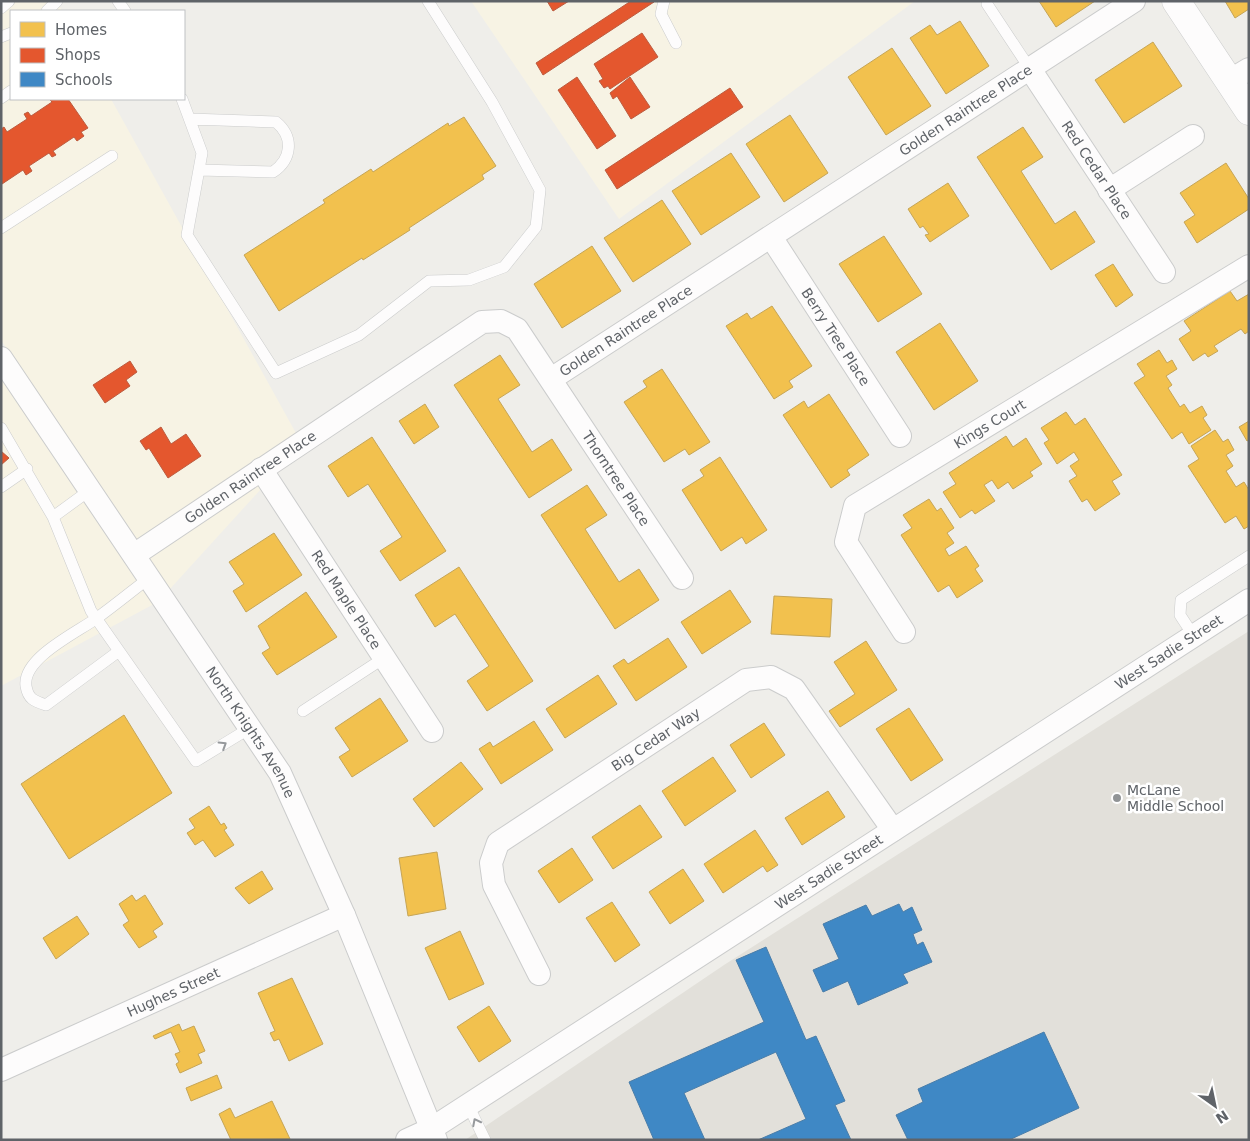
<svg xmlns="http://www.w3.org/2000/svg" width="1250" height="1141" viewBox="0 0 1250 1141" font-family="'DejaVu Sans',sans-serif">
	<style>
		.commercial { fill: #f7f3e4 }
		.education { fill: #e2e0da }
		.homes { fill: #f2c14e; stroke: #c6a556 }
		.shops { fill: #e4572e; stroke: #bc5b3f }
		.schools { fill: #3f88c5; stroke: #497da9 }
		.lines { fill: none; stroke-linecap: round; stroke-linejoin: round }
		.service-casing { stroke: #cbcccc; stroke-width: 12 }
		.minor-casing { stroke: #cbcccc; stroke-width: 24 }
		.tertiary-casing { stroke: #cbcccc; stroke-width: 29 }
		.service { stroke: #fdfcfc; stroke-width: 11 }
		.minor { stroke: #fdfcfc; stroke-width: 22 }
		.tertiary { stroke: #fdfcfc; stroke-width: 28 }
		.oneway { stroke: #96999c }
		.poi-dot { fill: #919496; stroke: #fff; stroke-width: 2 }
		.labels { text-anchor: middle; stroke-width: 5; stroke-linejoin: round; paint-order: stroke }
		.street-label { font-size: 14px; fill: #5f6368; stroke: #fff }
		.poi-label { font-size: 14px; fill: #5f6368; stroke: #fff; text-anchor: start }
	</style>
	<rect width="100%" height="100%" fill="#efeeea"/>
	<path class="commercial" d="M1 1H57L62 11H11V99H111L302 444 169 590 1 340Z
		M471 1H915L619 219Z
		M1 376 154 604 1 686Z"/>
	<path class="education" d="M1249 631V1140H465L724 965Z"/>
	<path class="homes" d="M1039 1H1095L1056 27Z
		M1225 1H1249V9L1235 18Z
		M960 21 989 66 946 94 910 38 930 25 937 35Z
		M1153 42 1182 86 1124 123 1095 80Z
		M892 48 931 106 886 135 848 77Z
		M790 115 828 173 784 202 746 144Z
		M464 117 496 166 482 175 484 179 409 228 410 230 363 260 362 258 279 311 244 255 325 203 323 200 371 169 373 172 448 123 449 126Z
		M1023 127 1043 157 1021 171 1055 224 1075 211 1095 242 1051 270 977 157Z
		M731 153 760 197 701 235 672 191Z
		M1226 163 1249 199V209L1197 243 1184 222 1195 215 1180 193Z
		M948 183 969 216 930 242 925 235 929 234 923 226 920 228 908 209Z
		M662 200 691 244 633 282 604 238Z
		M884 236 922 294 878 322 839 264Z
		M592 246 621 291 562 328 534 284Z
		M1113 264 1133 295 1116 307 1095 275Z
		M1230 291 1237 301 1249 294V331L1245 334 1241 329 1214 346 1218 351 1208 357 1205 353 1193 361 1179 339 1191 331 1184 321Z
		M772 306 812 366 789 381 793 387 774 399 726 326 747 313 751 319Z
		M940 323 978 381 934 410 896 352Z
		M1159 350 1167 363 1172 360 1177 369 1166 376 1172 385 1168 388 1180 407 1184 404 1190 413 1202 406 1207 415 1203 418 1211 430 1189 444 1182 432 1172 439 1134 383 1145 376 1137 364Z
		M500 355 520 385 498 399 532 452 552 439 572 470 529 498 454 385Z
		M662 369 710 442 689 455 685 449 664 462 624 402 647 387 643 381Z
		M829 394 869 455 847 470 850 475 831 488 783 415 804 401 808 408Z
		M425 404 439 427 414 444 399 421Z
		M1066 412 1075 425 1085 418 1122 475 1112 481 1120 494 1095 511 1087 499 1082 502 1069 481 1077 476 1070 466 1079 460 1074 452 1057 464 1044 443 1049 440 1041 428Z
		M1249 421V440L1247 441 1239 427Z
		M1215 430 1223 442 1228 439 1234 450 1226 455 1233 466 1226 471 1236 487 1244 482 1249 490V526L1244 529 1236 516 1225 523 1188 466 1199 459 1191 446Z
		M1006 436 1013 447 1026 438 1042 464 1030 472 1033 476 1013 489 1008 482 998 489 992 480 984 485 995 501 975 514 972 510 960 518 943 492 956 484 949 473Z
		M372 437 446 551 400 581 380 551 402 537 368 484 348 497 328 466Z
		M720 457 767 530 746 544 742 537 721 551 682 490 704 476 700 470Z
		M587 485 607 515 585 529 619 582 639 569 659 600 615 629 541 515Z
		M929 499 937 511 941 508 954 528 947 533 954 543 945 549 949 556 966 546 979 566 975 569 983 581 957 598 949 585 938 592 901 535 912 528 903 515Z
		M274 533 302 575 246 612 233 591 244 584 229 562Z
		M459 567 533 681 487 711 467 681 489 666 455 614 435 627 415 595Z
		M730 590 751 622 702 654 681 622Z
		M306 592 337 637 277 675 262 653 270 648 258 626Z
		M774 596 832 599 830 637 771 634Z
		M668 638 687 667 636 701 613 666 624 659 628 664Z
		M866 641 897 690 840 727 829 711 855 694 834 662Z
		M598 675 617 704 565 738 546 709Z
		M380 698 408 741 352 777 339 757 350 750 335 728Z
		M909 708 943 760 911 781 876 729Z
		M124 715 172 793 69 859 21 784Z
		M534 721 553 750 501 784 479 749 490 742 493 747Z
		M764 723 785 755 751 778 730 745Z
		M713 757 736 791 685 826 662 791Z
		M461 762 483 789 434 827 413 799Z
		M828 791 845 817 802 845 785 818Z
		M640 805 662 837 613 869 592 837Z
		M209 806 221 825 224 823 227 828 224 830 234 845 215 857 203 840 195 845 187 833 195 828 189 819Z
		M755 830 778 865 767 872 763 866 723 893 704 864Z
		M572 848 593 880 559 903 538 871Z
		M437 852 446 909 408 916 399 858Z
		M683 869 704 901 670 924 649 892Z
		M262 871 273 889 249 904 235 888Z
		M132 895 136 901 145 895 163 924 153 931 157 937 139 948 123 925 129 921 119 904Z
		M612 902 640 945 615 962 586 918Z
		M77 916 89 934 56 959 43 938Z
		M460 931 484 984 449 1000 425 948Z
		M292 978 323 1044 289 1061 279 1039 274 1041 270 1033 275 1031 258 993Z
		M489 1006 511 1041 479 1062 457 1027Z
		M179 1024 182 1031 194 1026 205 1051 198 1054 202 1063 180 1073 176 1064 179 1062 175 1054 180 1052 171 1032 155 1039 153 1036Z
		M217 1075 222 1088 191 1101 186 1088Z
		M272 1101 290 1139 231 1140 219 1114 230 1108 235 1118Z"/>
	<path class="shops" d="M547 1H569L553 11Z
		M631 1 654 2 543 75 536 63Z
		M642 33 658 57 610 89 608 86 604 88 599 81 603 79 594 64Z
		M577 77 616 136 597 149 558 90Z
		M630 77 650 107 631 119 617 96 613 99 610 93Z
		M730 88 743 107 617 189 605 170Z
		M49 99H68L88 128 81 132 84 136 77 141 74 137 53 151 56 155 52 157 49 153 29 166 32 171 26 175 23 170 2 184 1 129 4 127 7 132 27 119 24 114 28 112 31 116 52 102Z
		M130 361 137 372 126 380 130 386 105 403 93 385Z
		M161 427 171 444 186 434 201 456 168 478 149 448 146 450 140 441Z
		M1 451 9 458 1 465Z"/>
	<path class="schools" d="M899 904 903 912 912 907 922 930 913 934 917 945 923 942 932 962 903 974 908 983 858 1005 848 981 823 992 813 970 839 959 823 924 866 905 872 916Z
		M766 947 806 1040 816 1036 845 1101 835 1105 851 1140H758L806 1119 776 1052 684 1093 705 1140H654L629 1082 764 1022 736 960Z
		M1044 1032 1079 1108 1009 1140H908L896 1115 923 1102 918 1089Z"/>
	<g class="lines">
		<g class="service-casing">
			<path id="service" d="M118 1 125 11
				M664 1 661 14 676 43
				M987 4 1030 69
				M1 8 9 1
				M47 11 57 1
				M1 37 11 33
				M1 98 11 91
				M182 99 202 153 187 235 276 373 359 335 429 281 469 280 504 267 536 227 540 190 492 102 428 1
				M190 119 276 122C294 137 292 159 273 172L199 170
				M1 228 112 156
				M1 428 53 517
				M1 487 27 469
				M90 490 53 517 91 611 196 761 250 728
				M1193 635 1180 615 1181 600 1249 556
				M119 651 46 705C34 701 28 699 26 686 22 658 78 632 97 618 115 605 132 591 149 578
				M303 711 384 658
				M468 1105 485 1140"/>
		</g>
		<g class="minor-casing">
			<g id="minor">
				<path id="s1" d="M1030 69 1164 272"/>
				<path d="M1229 81 1249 69"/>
				<path d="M1109 190 1193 136"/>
				<path id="s2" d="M771 237 900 436"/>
				<path id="s3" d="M1 358 280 773 344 915 436 1140"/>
				<path id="s4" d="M551 379 1134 1"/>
				<path id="s5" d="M261 469 432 731"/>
				<path id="s6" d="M134 555 482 322 501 321 517 329 682 578"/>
				<path id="s7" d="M904 632 846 542 855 506 1249 266"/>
				<path id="s8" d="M539 974 494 885 491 863 498 843 746 680 771 677 794 689 893 830"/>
				<path id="s9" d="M1 1070 344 915"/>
				<path id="s10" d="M407 1140 431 1129 1249 600"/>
			</g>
		</g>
		<g class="tertiary-casing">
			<path id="tertiary" d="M1176 1 1249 111"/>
		</g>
		<use href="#service" class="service"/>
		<use href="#minor" class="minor"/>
		<use href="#tertiary" class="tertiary"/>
	</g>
	<defs><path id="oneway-chevron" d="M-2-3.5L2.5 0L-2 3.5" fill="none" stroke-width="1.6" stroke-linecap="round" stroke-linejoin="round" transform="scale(1.25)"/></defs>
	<g class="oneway">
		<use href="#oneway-chevron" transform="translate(223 745) rotate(-32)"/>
		<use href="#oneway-chevron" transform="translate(476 1122) rotate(-117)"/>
	</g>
	<circle class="poi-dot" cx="1117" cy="798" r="5"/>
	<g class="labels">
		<g class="street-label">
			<text dy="5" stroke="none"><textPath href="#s4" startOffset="494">Golden Raintree Place</textPath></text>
			<text dy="5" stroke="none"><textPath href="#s1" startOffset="121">Red Cedar Place</textPath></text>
			<text dy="5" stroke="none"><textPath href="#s4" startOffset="89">Golden Raintree Place</textPath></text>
			<text dy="5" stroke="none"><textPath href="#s2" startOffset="119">Berry Tree Place</textPath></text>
			<text dy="5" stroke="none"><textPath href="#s7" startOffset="302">Kings Court</textPath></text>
			<text dy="5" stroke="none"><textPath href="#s6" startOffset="140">Golden Raintree Place</textPath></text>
			<text dy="5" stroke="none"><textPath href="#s6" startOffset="635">Thorntree Place</textPath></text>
			<text dy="5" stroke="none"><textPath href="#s5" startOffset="156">Red Maple Place</textPath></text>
			<text dy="5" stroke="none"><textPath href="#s10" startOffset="905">West Sadie Street</textPath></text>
			<text dy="5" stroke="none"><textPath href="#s3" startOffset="450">North Knights Avenue</textPath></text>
			<text dy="5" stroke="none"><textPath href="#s8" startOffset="332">Big Cedar Way</textPath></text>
			<text dy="5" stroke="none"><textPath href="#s10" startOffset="500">West Sadie Street</textPath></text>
			<text dy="5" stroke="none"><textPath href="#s9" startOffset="189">Hughes Street</textPath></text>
		</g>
		<g class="poi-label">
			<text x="1127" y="795">McLane<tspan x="1127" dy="16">Middle School</tspan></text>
		</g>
	</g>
	<rect width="1250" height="1141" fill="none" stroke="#5f6368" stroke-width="5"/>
	<rect x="10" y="10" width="175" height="90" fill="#ffffff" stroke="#bfc1c3"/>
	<rect x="20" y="22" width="25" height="15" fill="#f2c14e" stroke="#bfc1c3"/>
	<text x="55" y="35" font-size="15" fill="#5f6368">Homes</text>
	<rect x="20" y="48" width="25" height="15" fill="#e4572e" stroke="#bfc1c3"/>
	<text x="55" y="60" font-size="15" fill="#5f6368">Shops</text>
	<rect x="20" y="72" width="25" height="15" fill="#3f88c5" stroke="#bfc1c3"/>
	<text x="55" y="85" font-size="15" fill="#5f6368">Schools</text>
	<g transform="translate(1215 1106) rotate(147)" stroke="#ffffff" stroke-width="4" paint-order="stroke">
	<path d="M0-4L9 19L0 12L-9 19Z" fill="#5f6368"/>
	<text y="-8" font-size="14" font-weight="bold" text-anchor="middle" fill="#5f6368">N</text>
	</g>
</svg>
